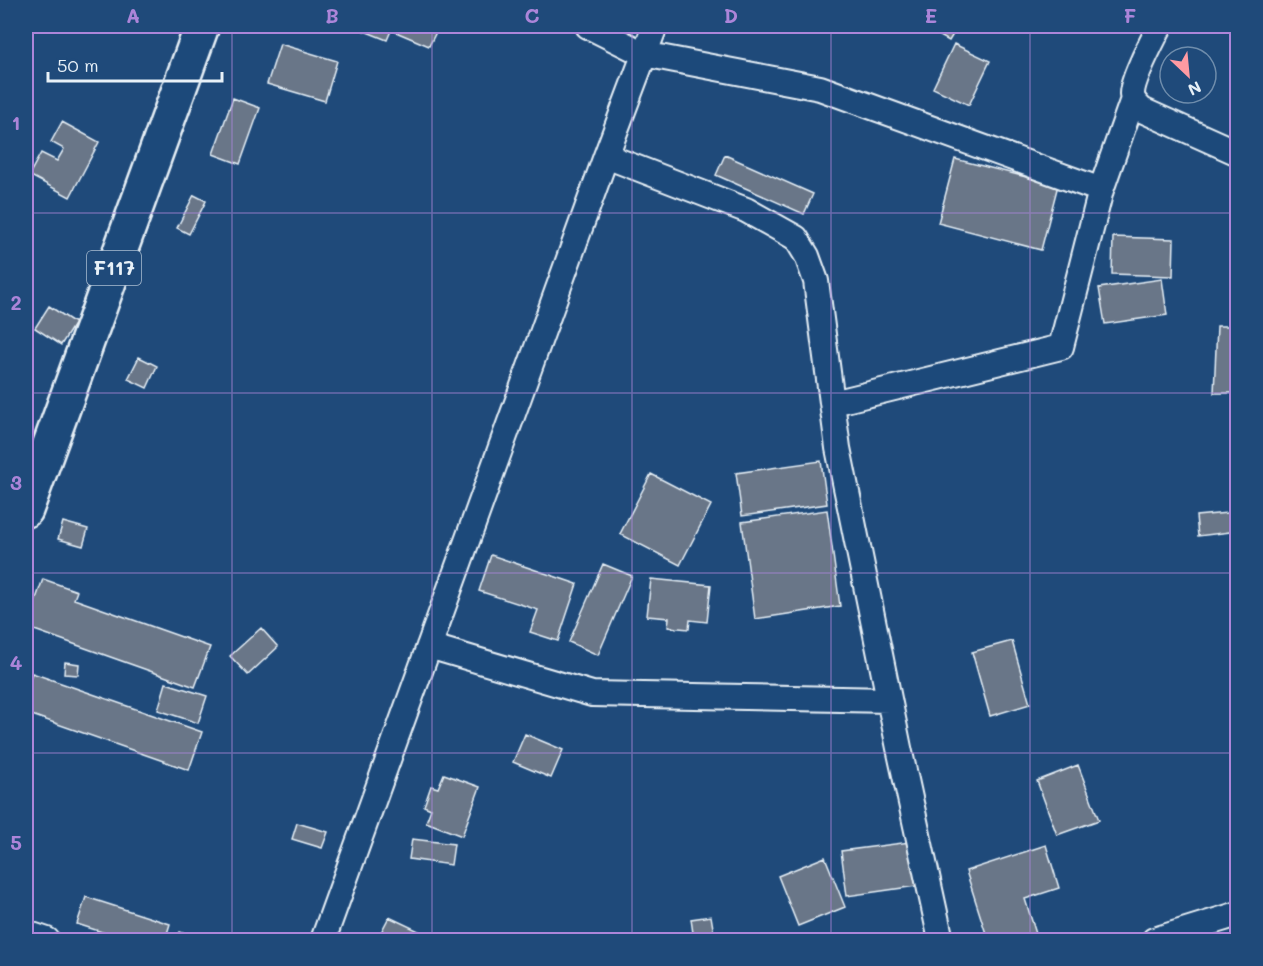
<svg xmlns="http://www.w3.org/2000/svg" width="1263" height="966" viewBox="0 0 1263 966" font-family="Mali,sans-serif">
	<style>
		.building { fill: #697688; stroke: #e8f1f8; stroke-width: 1.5 }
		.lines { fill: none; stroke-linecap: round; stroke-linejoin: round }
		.street-casing { stroke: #e8f1f8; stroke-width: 28 }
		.primary-casing { stroke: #e8f1f8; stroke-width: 38 }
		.street { stroke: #1f4a7a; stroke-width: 24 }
		.primary { stroke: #1f4a7a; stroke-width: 33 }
		.grid { fill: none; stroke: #ac85d9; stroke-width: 1.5; stroke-opacity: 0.55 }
		.labels { text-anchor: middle; stroke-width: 4.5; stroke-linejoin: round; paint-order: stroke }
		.shield { fill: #1f4a7a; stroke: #acbfd2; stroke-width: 1.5 }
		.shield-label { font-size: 20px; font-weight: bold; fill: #e8f1f8 }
		.neatline { fill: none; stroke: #ac85d9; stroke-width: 2 }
		.grid-label { font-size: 20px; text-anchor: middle; font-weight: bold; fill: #ac85d9 }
	</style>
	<rect width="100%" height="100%" fill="#1f4a7a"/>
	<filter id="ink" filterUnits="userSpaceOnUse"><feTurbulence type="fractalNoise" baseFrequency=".0167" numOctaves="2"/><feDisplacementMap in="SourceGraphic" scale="12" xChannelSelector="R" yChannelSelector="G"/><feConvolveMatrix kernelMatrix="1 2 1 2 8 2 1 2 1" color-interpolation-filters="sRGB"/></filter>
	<g filter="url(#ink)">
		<path class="building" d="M352 26H393L387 40Z
			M399 26H439L429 46 396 32Z
			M922 26H958L949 41Z
			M280 44 337 61 325 101 267 84Z
			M954 44 990 61 969 105 933 88Z
			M233 98 260 108 240 164 213 154Z
			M62 122 99 142 70 197 29 175 41 153 57 161 64 149 51 142Z
			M725 155 813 194 804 214 716 175Z
			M955 159 1058 185 1041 250 938 223Z
			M194 195 206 201 189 234 177 228Z
			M1113 237 1174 239 1173 276 1112 274Z
			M1162 279 1167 315 1105 324 1099 288Z
			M49 306 75 323 61 345 35 328Z
			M1217 326H1238V393H1214Z
			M139 357 157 366 147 388 128 379Z
			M26 433 37 438 32 450 26 447Z
			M821 461 827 504 742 516 736 473Z
			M651 474 711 505 680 565 620 534Z
			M827 510 840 606 755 619 742 522Z
			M1238 512V531L1198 536 1196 516Z
			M63 522 88 529 83 546 58 539Z
			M491 555 577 584 558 641 530 632 538 610 479 591Z
			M603 564 632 576 598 655 569 642Z
			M43 579 77 591 74 599 210 647 195 687 26 627Z
			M651 579 711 585 707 622 690 620 689 629 668 627 669 618 647 616Z
			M261 628 278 647 248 675 230 656Z
			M1012 641 1030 704 990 716 972 652Z
			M65 662 79 664 78 675 64 674Z
			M32 673 202 732 189 770 26 713V691Z
			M166 683 207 696 198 723 158 710Z
			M525 734 563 750 551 778 513 762Z
			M1078 765 1099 820 1057 835 1037 781Z
			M444 774 480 787 462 836 426 822 431 809 424 806 431 786 438 788Z
			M297 823 328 832 322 848 292 839Z
			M412 839 454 844 451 865 409 859Z
			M910 842 916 886 847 896 841 851Z
			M1046 845 1059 888 1025 899 1038 940H988L966 871Z
			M825 857 845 907 798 926 778 876Z
			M86 897 170 924 165 940H127L77 924Z
			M711 916 715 940H694L691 919Z
			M389 917 421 932 417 940H377Z
			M180 932 202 940H176Z"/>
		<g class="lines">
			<g class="street-casing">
				<path id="street" d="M588 26 644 54 820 88 1101 190
					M1160 26C1153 40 1132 79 1132 94 1132 100 1138 106 1142 110L1238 153
					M606 156 746 210 796 238 807 256 816 281 838 448 899 748 941 940
					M833 403 1061 347 1101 190 1133 99
					M429 646 592 694 889 700
					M26 933 47 940
					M323 940 606 156 655 26
					M1154 940 1238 914"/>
			</g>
			<g class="primary-casing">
				<path id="primary" d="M26 510 202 26"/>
			</g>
			<use href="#street" class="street"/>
			<use href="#primary" class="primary"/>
		</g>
	</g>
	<path class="grid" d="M232 26V940M432 26V940M632 26V940M831 26V940M1030 26V940M26 213H1238M26 393H1238M26 573H1238M26 753H1238"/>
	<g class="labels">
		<rect class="shield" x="87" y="251" width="54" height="34" rx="4.5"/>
		<g class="shield-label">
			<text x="114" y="275">F117</text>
		</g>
	</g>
	<rect width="1263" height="966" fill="none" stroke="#1f4a7a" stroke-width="66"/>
	<g transform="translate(1188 75) rotate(154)"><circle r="28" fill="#1f4a7a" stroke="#6f8dac" stroke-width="1.5"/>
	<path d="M0-4.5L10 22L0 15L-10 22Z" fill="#ff9aa2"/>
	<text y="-9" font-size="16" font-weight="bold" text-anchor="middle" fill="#e8f1f8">N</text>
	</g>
	<path d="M48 72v9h174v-9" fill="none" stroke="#e8f1f8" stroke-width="3"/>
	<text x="57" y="72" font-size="18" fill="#e8f1f8" stroke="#1f4a7a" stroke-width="4.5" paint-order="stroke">50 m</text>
	<rect x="33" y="33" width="1197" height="900" class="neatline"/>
	<g class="grid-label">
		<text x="133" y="23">A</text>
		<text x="332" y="23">B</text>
		<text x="532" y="23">C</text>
		<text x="731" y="23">D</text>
		<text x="931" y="23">E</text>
		<text x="1130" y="23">F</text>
		<text x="16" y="130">1</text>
		<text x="16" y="310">2</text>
		<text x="16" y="490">3</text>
		<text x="16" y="670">4</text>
		<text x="16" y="850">5</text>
	</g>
</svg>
